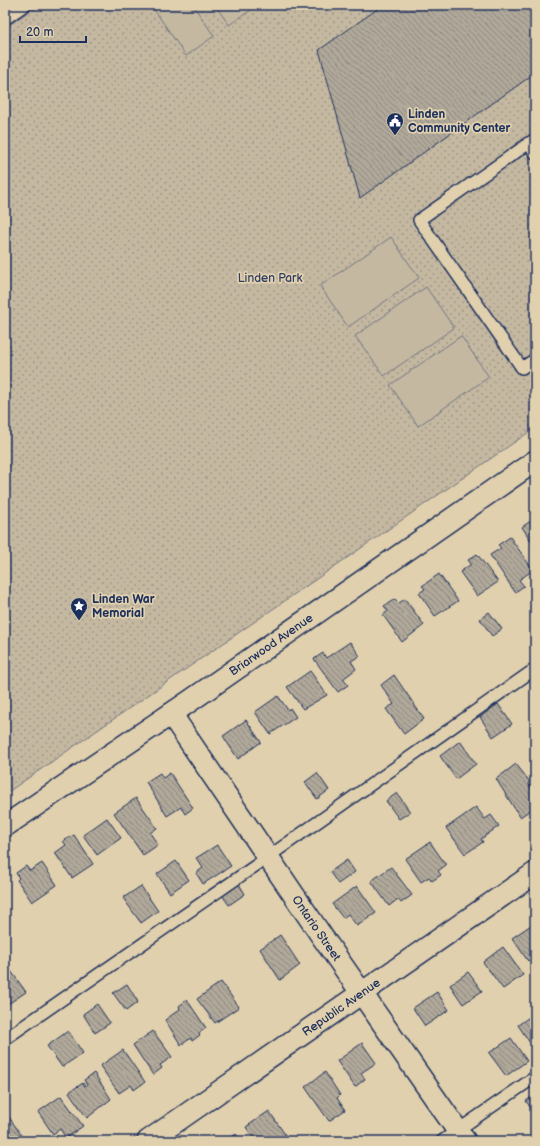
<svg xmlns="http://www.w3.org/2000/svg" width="540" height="1146" viewBox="0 0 540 1146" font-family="'Balsamiq Sans',sans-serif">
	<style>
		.park { fill: url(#park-dots); stroke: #707480 }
		.pitch { fill: #c4b8a1; stroke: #707480 }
		.building { fill: url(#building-back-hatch); stroke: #1b2f5e }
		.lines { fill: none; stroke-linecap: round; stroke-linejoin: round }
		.lane-casing { stroke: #1b2f5e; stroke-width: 14 }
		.street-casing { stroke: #1b2f5e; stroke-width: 24 }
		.lane { stroke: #e1d0ad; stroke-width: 11 }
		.street { stroke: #e1d0ad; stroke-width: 21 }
		.labels { text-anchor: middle; stroke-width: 3.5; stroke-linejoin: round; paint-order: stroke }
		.poi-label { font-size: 12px; font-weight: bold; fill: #1b2f5e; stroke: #e1d0ad; text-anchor: start }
		.park-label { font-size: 12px; fill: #2c3d65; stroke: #e1d0ad }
		.street-label { font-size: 12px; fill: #1b2f5e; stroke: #e1d0ad }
	</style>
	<defs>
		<pattern id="park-dots" width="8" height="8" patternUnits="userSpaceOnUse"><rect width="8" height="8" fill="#c4b8a1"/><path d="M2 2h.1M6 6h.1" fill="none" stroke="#9e9686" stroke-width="1.8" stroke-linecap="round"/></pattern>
		<pattern id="building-back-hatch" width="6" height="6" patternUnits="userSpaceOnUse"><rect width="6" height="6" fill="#b0a899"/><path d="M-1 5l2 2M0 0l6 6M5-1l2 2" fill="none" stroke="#8e8980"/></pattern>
	</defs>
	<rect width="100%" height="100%" fill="#e1d0ad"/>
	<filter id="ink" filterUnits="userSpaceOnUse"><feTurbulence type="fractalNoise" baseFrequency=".025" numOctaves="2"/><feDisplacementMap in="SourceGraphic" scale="8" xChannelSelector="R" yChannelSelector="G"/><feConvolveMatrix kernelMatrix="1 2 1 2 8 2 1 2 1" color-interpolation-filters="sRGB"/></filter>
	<g filter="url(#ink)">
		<path class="park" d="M38 5H535V428L5 794V28Z"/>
		<path class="pitch" d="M151 5H193L214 36 186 56Z
			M215 5H257V6L229 25Z
			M391 237 419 278 348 327 320 286Z
			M426 287 454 328 384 376 355 336Z
			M461 336 489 377 418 426 390 385Z"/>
		<path class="building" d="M383 5H535V73L360 198 319 50Z
			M535 518V547L522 527Z
			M510 537 533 570 519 580 524 586 515 592 490 555 501 548 498 545Z
			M477 554 498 582 477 596 460 572 471 564 468 560Z
			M439 574 458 601 435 616 419 593 425 589 422 586Z
			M395 599 399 603 405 599 424 625 402 642 383 615 388 611 384 606Z
			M489 612 502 629 492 636 480 619Z
			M350 642 360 656 351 661 356 669 343 679 348 685 338 692 314 659 323 653 326 658Z
			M310 671 327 695 303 709 287 687Z
			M394 675 424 719 404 734 386 709 394 704 381 685Z
			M278 696 288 710 290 708 296 717 270 734 255 712Z
			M498 704 512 724 493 737 480 717Z
			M246 720 261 742 238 759 223 736Z
			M460 741 476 764 456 779 440 756Z
			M516 764 530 782 528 783 535 794V807L520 817 496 779Z
			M160 773 163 778 170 773 193 808 185 814 181 807 167 816 146 782Z
			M317 773 329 790 317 799 305 782Z
			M397 793 410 812 399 819 386 801Z
			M136 798 157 828 150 833 158 845 143 855 114 813Z
			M476 807 485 819 491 815 499 826 481 839 483 842 465 854 446 828Z
			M107 818 121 838 97 855 83 835Z
			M74 835 93 864 72 878 55 853 66 845 63 841Z
			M430 842 446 865 438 871 441 875 432 881 429 877 421 882 405 859Z
			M217 845 231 866 203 884 196 873 203 868 196 858Z
			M347 860 355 872 338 884 330 872Z
			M176 861 189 880 170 893 157 874Z
			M42 863 57 885 32 902 17 880 19 878 16 873 26 866 30 871Z
			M391 867 412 895 401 903 398 899 389 906 371 881Z
			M239 884 245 894 229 905 222 895Z
			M141 886 158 911 141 923 123 898Z
			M357 886 376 913 357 926 348 914 343 918 332 904Z
			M534 923 535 956 528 961 512 938Z
			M280 935 300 965 280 980 260 949Z
			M503 947 523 975 503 989 483 962Z
			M11 971 26 992 5 1006V975Z
			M468 972 482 991 463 1004 450 985Z
			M221 982 239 1007 215 1023 197 999Z
			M127 984 138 1002 126 1011 113 993Z
			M437 992 449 1010 425 1026 413 1008Z
			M187 1000 206 1028 199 1033 200 1035 192 1041 191 1038 181 1045 165 1020 180 1009 179 1006Z
			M97 1004 110 1023 95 1033 83 1014Z
			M535 1013V1040L530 1043 518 1025Z
			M68 1031 83 1053 62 1067 47 1046Z
			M153 1031 172 1057 160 1065 162 1068 153 1075 133 1045Z
			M511 1038 527 1061 506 1076 489 1053Z
			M362 1043 376 1063 361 1073 365 1079 355 1087 337 1061Z
			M123 1050 145 1082 134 1090 131 1085 119 1093 100 1066Z
			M325 1072 340 1095 337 1098 345 1110 329 1121 305 1087Z
			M94 1073 111 1099 87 1118 69 1092 83 1083 85 1086 87 1085 84 1080Z
			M535 1095V1114L526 1101Z
			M61 1096 83 1126 66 1138 60 1129 53 1134 38 1112Z
			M5 1111 23 1138 19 1141H5Z
			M269 1111 286 1136 280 1141H255L246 1127Z
			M236 1134 241 1141H226Z"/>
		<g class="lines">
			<g class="lane-casing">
				<path id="lane" d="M5 19 25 5
					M535 139 419 220 522 368 535 359
					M528 143 535 153
					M5 1039 268 857 535 669
					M442 1141 535 1077"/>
			</g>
			<g class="street-casing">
				<g id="street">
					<path id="s1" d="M171 714 321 935 465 1141"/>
					<path id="s2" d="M5 826 190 701 535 461"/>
					<path id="s3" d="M148 1141 535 873"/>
				</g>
			</g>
			<use href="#lane" class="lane"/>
			<use href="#street" class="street"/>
		</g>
	</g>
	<defs>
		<g id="civic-pin" transform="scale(0.9)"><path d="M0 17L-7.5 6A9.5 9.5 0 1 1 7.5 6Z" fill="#1b2f5e" stroke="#e1d0ad"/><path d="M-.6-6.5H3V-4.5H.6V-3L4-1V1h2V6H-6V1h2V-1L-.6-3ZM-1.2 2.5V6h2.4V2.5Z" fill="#fff"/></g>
		<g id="sight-pin" transform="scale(0.9)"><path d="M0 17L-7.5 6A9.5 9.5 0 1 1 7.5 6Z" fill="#1b2f5e" stroke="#e1d0ad"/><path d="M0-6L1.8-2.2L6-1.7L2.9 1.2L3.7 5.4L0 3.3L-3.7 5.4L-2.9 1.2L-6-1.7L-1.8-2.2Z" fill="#fff"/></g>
	</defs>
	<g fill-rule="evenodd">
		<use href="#civic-pin" x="395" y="121"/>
		<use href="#sight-pin" x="79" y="606"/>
	</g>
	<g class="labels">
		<g class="poi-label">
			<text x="408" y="118">Linden<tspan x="408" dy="14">Community Center</tspan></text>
			<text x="92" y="603">Linden War<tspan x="92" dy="14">Memorial</tspan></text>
		</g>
		<g class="park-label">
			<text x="270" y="282">Linden Park</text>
		</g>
		<g class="street-label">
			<text dy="4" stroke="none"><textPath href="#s2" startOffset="322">Briarwood Avenue</textPath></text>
			<text dy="4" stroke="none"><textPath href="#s1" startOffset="259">Ontario Street</textPath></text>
			<text dy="4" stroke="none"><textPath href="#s3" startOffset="235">Republic Avenue</textPath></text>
		</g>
	</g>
	<rect width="540" height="1146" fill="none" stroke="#e1d0ad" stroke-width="20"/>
	<rect x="10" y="10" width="520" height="1126" fill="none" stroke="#1b2f5e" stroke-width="1.5" filter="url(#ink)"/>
	<path d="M20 36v6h66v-6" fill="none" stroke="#1b2f5e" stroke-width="2"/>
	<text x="26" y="36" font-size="12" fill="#1b2f5e" stroke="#e1d0ad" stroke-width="3" paint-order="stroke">20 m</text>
</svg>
